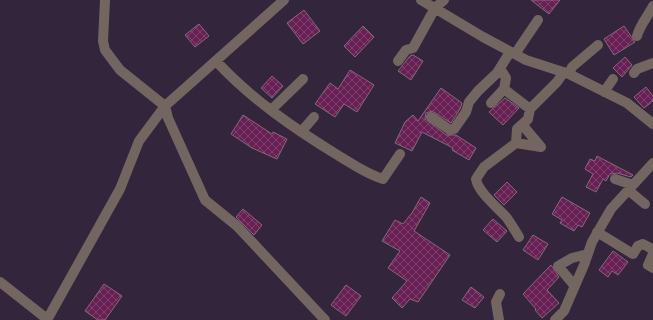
<svg xmlns="http://www.w3.org/2000/svg" width="653" height="320" viewBox="0 0 653 320" font-family="'Exo 2',sans-serif">
	<style>
		.building { fill: url(#building-cross-hatch); stroke: #85687a }
		.lines { fill: none; stroke-linecap: round; stroke-linejoin: round }
		.street { stroke: #736660; stroke-width: 10 }
	</style>
	<defs>
		<pattern id="building-cross-hatch" width="8" height="8" patternUnits="userSpaceOnUse"><rect width="8" height="8" fill="#681f53"/><path d="M0 0l8 8M0 8l8-8" fill="none" stroke="#7e406d"/></pattern>
	</defs>
	<rect width="100%" height="100%" fill="#33263c"/>
	<path class="building" d="M531 0H560L549 14Z
		M304 10 320 31 303 44 287 23Z
		M199 24 209 36 195 47 185 35Z
		M363 26 374 37 355 57 344 46Z
		M624 26 635 42 614 55 604 39Z
		M413 55 423 61 411 80 398 71 410 56Z
		M625 57 632 65 622 77 613 68Z
		M350 70 374 85 357 112 344 104 335 117 315 104 330 83 338 89Z
		M272 76 283 86 272 98 261 88Z
		M646 87 653 96V101L644 108 634 97Z
		M441 88 462 103 460 109 451 123 432 111 426 113 425 119 446 135H456L476 148 469 160 452 150 453 148 422 132 412 151 395 143 405 122 413 115 418 121Z
		M505 98 519 108 503 125 489 112Z
		M243 115 272 134 273 132 287 139 277 159 252 148 231 134Z
		M597 156 633 175 631 177 617 173 610 174 606 181 603 179 596 192 586 187 593 174 585 169 590 159 595 161Z
		M507 182 517 192 504 205 494 195Z
		M421 197 430 203 414 231 450 255 418 302 410 299 402 308 392 298 407 281 388 268 400 251 382 241 395 220 403 224 412 213Z
		M562 197 590 213 582 227 578 225 574 231 560 223 562 220 552 214Z
		M243 209 262 225 254 235 236 217Z
		M493 219 507 231 497 242 483 230Z
		M533 235 548 244 538 260 523 250Z
		M613 251 628 262 618 275 612 271 608 277 599 270Z
		M551 265 559 277 547 290 559 303 542 318 535 310 536 309 523 294Z
		M104 284 122 296 105 320H98L85 311Z
		M346 285 361 296 346 316 331 305Z
		M471 287 484 297 475 308 462 300Z"/>
	<g class="lines">
		<path class="street" d="M105 0 103 41 105 50 120 70 165 106 168 118 205 200 237 226 325 320
			M421 0 483 37 526 60 569 74 627 103 653 124
			M637 36C640 25 648 16 653 6
			M515 54 538 20
			M216 61C251 99 295 129 339 156 354 165 366 174 383 179L400 154
			M398 61 406 50 413 48 435 8 444 0
			M634 73 637 69 653 63
			M569 74 572 67 598 45
			M504 89 530 109
			M604 92 613 79
			M491 103 504 89 506 78 500 68
			M271 110 303 79
			M431 117 450 130 454 129 466 112 469 102 478 91 497 73 510 52
			M524 123 525 128 541 147
			M301 132 314 117
			M516 143 541 147
			M615 179 633 185
			M628 190 645 204
			M597 232 633 254 638 246 643 244 652 249 653 254 648 265 653 268
			M519 237C515 230 511 224 507 218 497 207 478 192 476 179L484 167 516 143 517 129 528 119 530 109 557 82 564 72
			M0 282 47 319
			M574 285 558 266 572 258 588 254
			M47 320 120 189 139 141 165 106 284 0
			M499 320 496 302 500 294
			M555 320 564 311 584 265 592 242 611 209 653 163"/>
	</g>
</svg>
